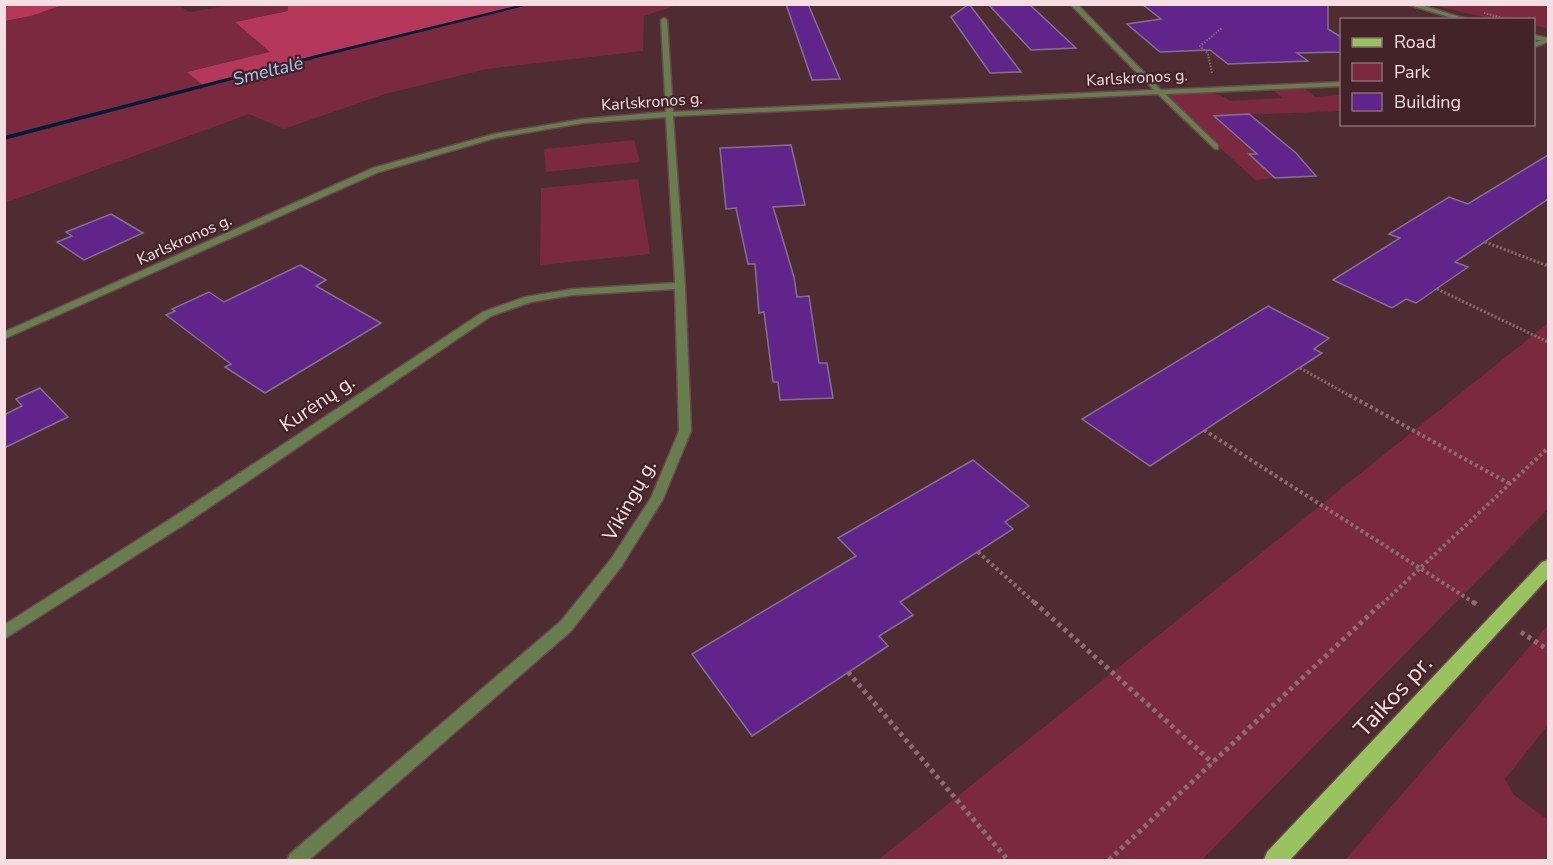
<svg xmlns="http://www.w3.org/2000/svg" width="1553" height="865" viewBox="0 0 1553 865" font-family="'Nunito Sans',sans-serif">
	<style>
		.green { fill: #7a293e }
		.forest { fill: #b5375a }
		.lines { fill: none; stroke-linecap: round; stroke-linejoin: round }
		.stream { fill: #001d38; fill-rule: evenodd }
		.building { fill: #61248a; stroke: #827292; stroke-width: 1.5 }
		.minor-casing { stroke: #69484e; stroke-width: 3 }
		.tertiary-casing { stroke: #69484e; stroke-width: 3 }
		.primary-casing { stroke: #69484e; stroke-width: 3 }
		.path-far3 { stroke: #8a6c71; stroke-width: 2; stroke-dasharray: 1.5 1.5; stroke-linecap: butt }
		.path-far2 { stroke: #8a6c71; stroke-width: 3; stroke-dasharray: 2 2; stroke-linecap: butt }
		.path-far1 { stroke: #8a6c71; stroke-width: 4; stroke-dasharray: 3 3; stroke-linecap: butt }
		.path { stroke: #8a6c71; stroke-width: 5; stroke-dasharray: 4 4; stroke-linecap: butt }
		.minor { fill: #697e4f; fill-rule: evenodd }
		.tertiary { fill: #697e4f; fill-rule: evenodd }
		.primary { fill: #99c35e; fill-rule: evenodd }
		.labels { text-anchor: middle; stroke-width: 4.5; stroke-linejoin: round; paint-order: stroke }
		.far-street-label { font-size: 16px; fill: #f5dee2; stroke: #432228 }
		.far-water-label { font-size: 18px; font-style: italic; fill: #a0cdf8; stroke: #432228 }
		.street-label { font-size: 20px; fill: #f5dee2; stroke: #432228 }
		.near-street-label { font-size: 24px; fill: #f5dee2; stroke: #432228 }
	</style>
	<rect width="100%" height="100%" fill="#4e2c32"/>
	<path class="green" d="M63 5H177L190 12 230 5H288V11L235 22 271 52 187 72 205 86 322 55 531 5H677L644 16 643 51 487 69 385 94 284 129 249 114 5 203V21L31 16Z
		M1432 5H1548V29L1534 25V20L1492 19Z
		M1303 88 1316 97 1341 95V111L1215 116 1257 154 1250 155 1275 178 1255 180 1166 98 1168 94C1188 91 1215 88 1230 101L1282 98 1273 90Z
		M634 140 640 162 546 172 544 149Z
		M638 179 650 254 540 265 541 188Z
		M1548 323V509L1202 860H878Z
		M1548 625V725L1505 779 1513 794 1548 820V860H1345Z"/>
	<path class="forest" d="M5 4H63V5L31 16 5 21Z
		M288 5V4L531 5 322 55 205 87 187 72 270 52 235 22 288 11Z"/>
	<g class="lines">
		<path class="stream" d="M523 4H533L324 56 4 140V136L320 54Z"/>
	</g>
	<path class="building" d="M786 4H808L840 79 812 80Z
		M969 4 1021 72 990 73 951 17Z
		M988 4H1029L1076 48 1031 50Z
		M1142 4H1328V29L1341 37V52L1297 53 1308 61 1228 64 1210 50 1160 52 1127 24 1161 19Z
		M1249 114 1296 153 1316 176 1275 178 1249 154H1257L1214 116Z
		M791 145 805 205 773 207 794 277 797 297 809 296 819 363H827L833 398 780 400 778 382H773L764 312 759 313 755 264H748L736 208 726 209 720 148Z
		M1548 155V199L1455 262 1468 267 1416 303 1406 299 1392 308 1333 280 1400 238 1389 234 1449 197 1468 204Z
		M111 214 143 233 84 260 57 242 72 236 66 232Z
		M300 265 326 280 316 286 381 323 265 393 225 367 231 364 166 315 175 311 172 309 209 292 224 302Z
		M1268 306 1329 338 1314 349 1322 353 1150 466 1082 419Z
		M40 388 68 417 4 448V415L22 406 16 399Z
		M973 460 1029 506 1005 522 1013 529 900 602 913 615 879 636 888 646 752 736 692 654 856 556 838 538Z"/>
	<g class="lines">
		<g class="minor-casing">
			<path id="minor" d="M1070 4H1077L1161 90 1342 82V86L1165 94 1218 145V149H1215L1158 94 673 116 685 286 691 431 663 499 621 567 571 631 309 860H287L290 854 561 621 611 559 651 498 679 431 675 289 573 295 531 302 491 316 182 526 4 639V625L172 518 483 312 525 297 573 289 675 283 666 117 583 123 495 138 379 172 4 339V332L373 168 494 134 583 119 666 112 661 20 664 18 667 20 673 112 1154 90Z
				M1548 38V42L1534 47V43Z"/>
		</g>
		<g class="tertiary-casing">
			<path id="tertiary" d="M1406 4H1417L1470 20H1459Z
				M1534 35 1548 38V42L1534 39Z"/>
		</g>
		<g class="primary-casing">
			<path id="primary" d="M1548 560V578L1290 860H1264L1267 852 1542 562Z"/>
		</g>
		<path class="path-far3" d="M1484 13 1510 20
			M1212 73 1208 54 1200 46 1222 28"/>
		<path class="path-far2" d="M1485 242 1548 266
			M1437 289 1548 342
			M1300 368 1352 397"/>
		<path class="path-far1" d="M1349 395 1510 484
			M1204 430 1476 604
			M978 552 1036 604
			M1382 604 1548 448"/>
		<path class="path" d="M1034 602 1213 763
			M1473 602 1479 606
			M1521 632 1548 650
			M848 672 1008 860
			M1109 860 1383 602"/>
		<use href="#minor" class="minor"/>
		<use href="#tertiary" class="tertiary"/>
		<use href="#primary" class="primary"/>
	</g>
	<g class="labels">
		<g class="far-street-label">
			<text transform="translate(1137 77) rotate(-3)" y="6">Karlskronos g.</text>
			<text transform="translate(652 101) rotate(-4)" y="6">Karlskronos g.</text>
			<text transform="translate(184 239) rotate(-24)" y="6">Karlskronos g.</text>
		</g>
		<g class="far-water-label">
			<text transform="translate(268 71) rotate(-14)" y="6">Smeltalė</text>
		</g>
		<g class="street-label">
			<text transform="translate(317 403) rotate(-34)" y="7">Kurėnų g.</text>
			<text transform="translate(629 500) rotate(-61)" y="7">Vikingų g.</text>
		</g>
		<g class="near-street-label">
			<text transform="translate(1393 696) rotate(-47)" y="8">Taikos pr.</text>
		</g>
	</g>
	<rect width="1553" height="865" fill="none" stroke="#f5dee2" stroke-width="12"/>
	<rect x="1340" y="18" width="195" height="108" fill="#432228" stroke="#8a6d72" stroke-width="1.5"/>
	<rect x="1352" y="38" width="30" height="9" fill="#99c35e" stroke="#8a6d72" stroke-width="1.5"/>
	<text x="1394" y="48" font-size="18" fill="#f5dee2">Road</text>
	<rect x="1352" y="63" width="30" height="18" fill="#7a293e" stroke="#8a6d72" stroke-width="1.5"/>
	<text x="1394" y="78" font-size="18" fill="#f5dee2">Park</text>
	<rect x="1352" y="93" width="30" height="18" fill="#61248a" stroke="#8a6d72" stroke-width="1.5"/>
	<text x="1394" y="108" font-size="18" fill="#f5dee2">Building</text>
</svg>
